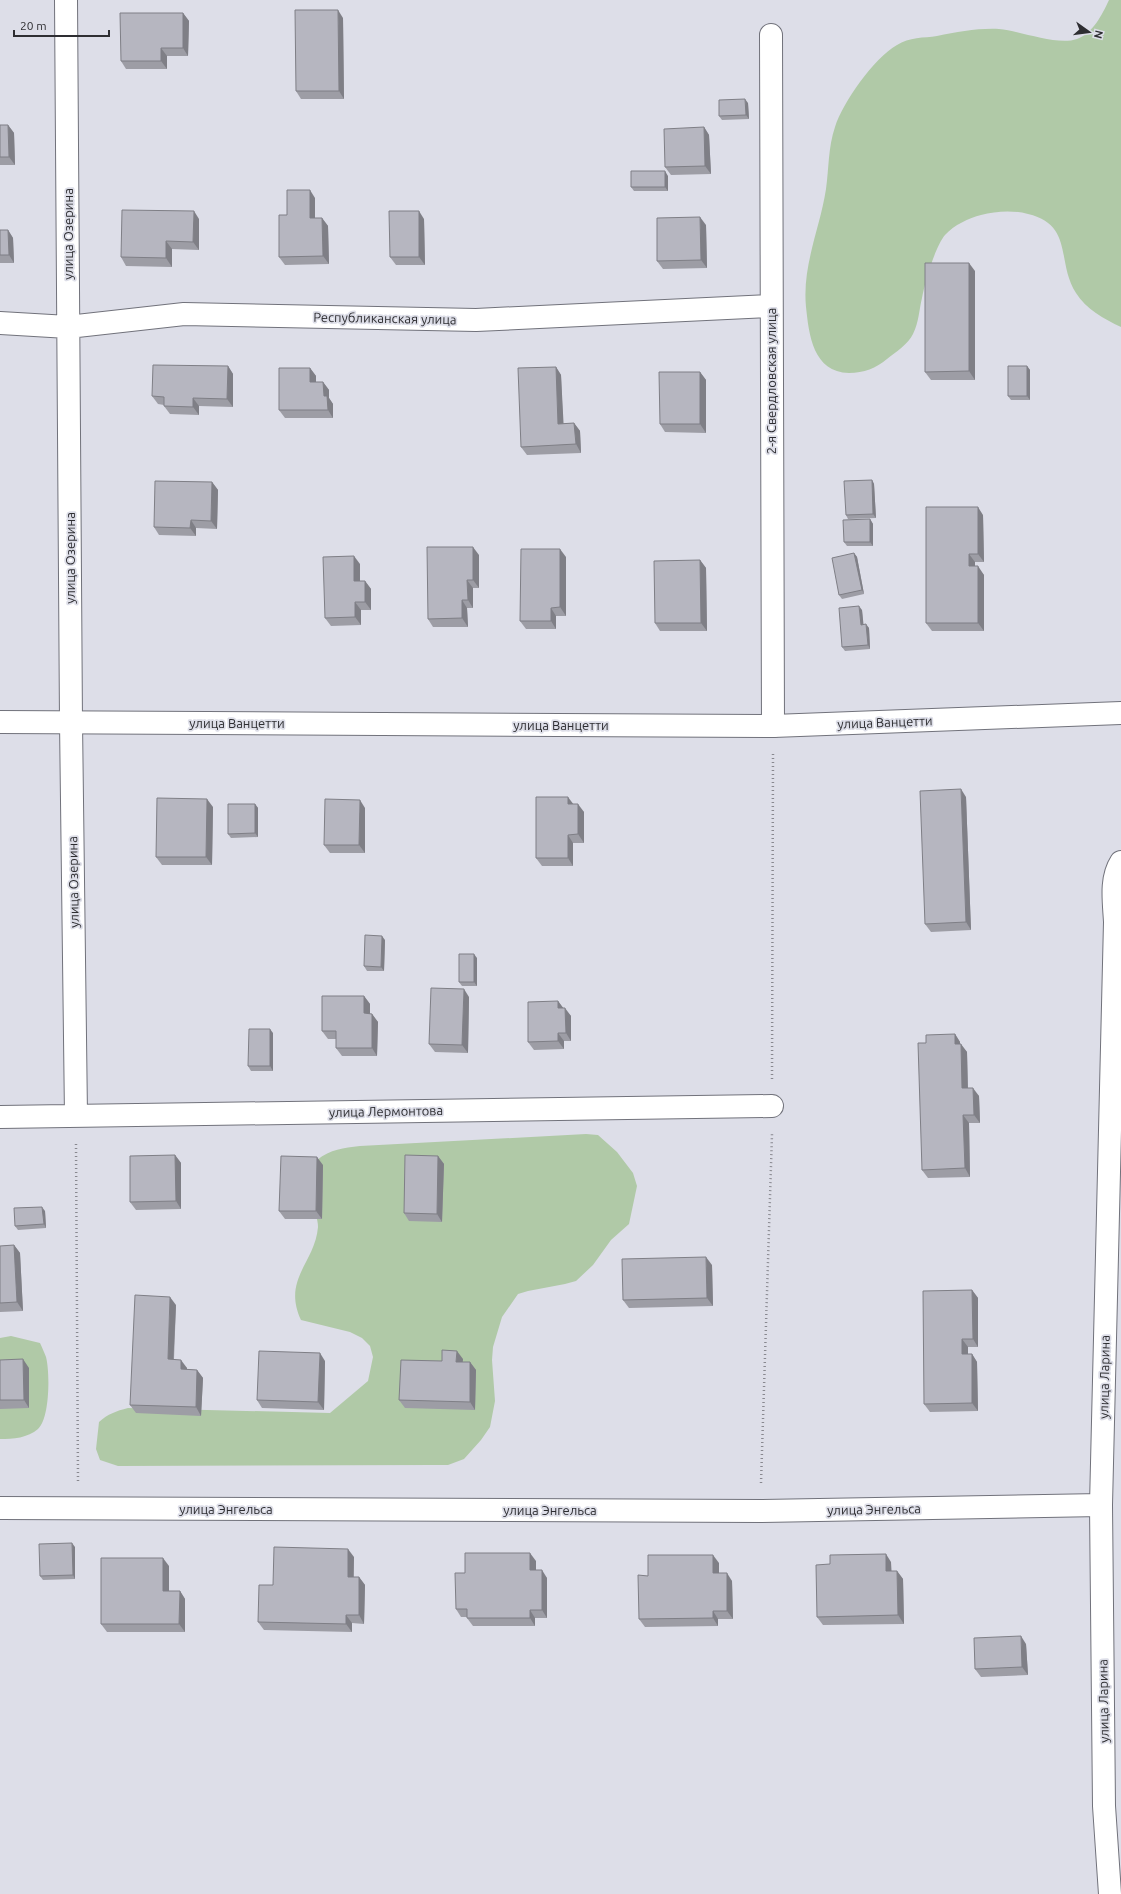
<svg xmlns="http://www.w3.org/2000/svg" width="1121" height="1894" viewBox="0 0 1121 1894" font-family="Ubuntu,sans-serif">
	<style>
		.green { fill: #b0c9a7 }
		.lines { fill: none; stroke-linecap: round; stroke-linejoin: round }
		.minor-casing { stroke: #71727b; stroke-width: 24 }
		.tertiary-casing { stroke: #71727b; stroke-width: 24 }
		.path { stroke: #88888f; stroke-width: 2.5; stroke-dasharray: 1 3; stroke-linecap: butt }
		.minor { stroke: #fff; stroke-width: 22 }
		.tertiary { stroke: #fff; stroke-width: 22 }
		.wall { fill: #9d9da5 }
		.shaded-wall { fill: #7f7f86 }
		.building { fill: #b6b6c0; stroke: #7f7f86 }
		.labels { text-anchor: middle; stroke-width: 3.5; stroke-linejoin: round; paint-order: stroke }
		.street-label { font-size: 13px; fill: #2e2e32; stroke: #dddee8 }
	</style>
	<rect width="100%" height="100%" fill="#dddee8"/>
	<path class="green" d="M1109 0H1121V327C1104 319 1086 309 1076 293 1056 262 1074 225 1028 214 1013 210 996 211 981 215 969 218 954 225 945 235 935 247 925 282 922 298 919 310 919 322 913 334 908 344 896 352 887 359 876 368 864 373 849 373 813 372 809 335 806 307 802 265 820 229 826 189 829 168 828 148 835 127 843 102 874 58 897 45 909 37 924 38 937 36 958 32 978 28 999 29 1021 31 1057 46 1077 39 1093 33 1102 15 1109 0Z
		M586 1134 598 1135 617 1152 633 1173 637 1186 629 1224 611 1240 593 1265 576 1281 565 1284 528 1291 518 1294 502 1317 493 1347 492 1360 495 1401 490 1427 481 1440 464 1459 448 1465H433L118 1466 100 1460 96 1449 99 1422C108 1414 116 1411 128 1408L330 1413 368 1381 373 1357 370 1346 362 1338 350 1332 301 1320C282 1279 315 1263 318 1227 318 1219 314 1211 314 1203 313 1189 316 1174 317 1160 331 1149 343 1148 360 1146Z
		M11 1336 40 1343C42 1347 44 1352 46 1357 50 1372 50 1418 38 1429 28 1438 13 1439 0 1439V1338Z"/>
	<g class="lines">
		<g class="minor-casing">
			<path id="minor" d="M66 0 71 722 76 1116
				M771 35 773 726
				M0 323 68 327 184 314 476 320 771 306
				M0 1117 772 1106
				M0 1508 761 1511 1101 1505
				M1110 1894 1104 1806 1101 1505 1115 922C1114 902 1110 879 1121 862"/>
		</g>
		<g class="tertiary-casing">
			<path id="tertiary" d="M0 722 773 726 1121 713"/>
		</g>
		<path class="path" d="M772 1079 773 754
			M76 1144 78 1481
			M761 1483 772 1134"/>
		<use href="#minor" class="minor"/>
		<use href="#tertiary" class="tertiary"/>
	</g>
	<path class="wall" d="M183 13 189 21 188 56H167V69H126L121 61Z
		M343 18 344 99H301L296 91Z
		M748 103 749 119 722 120 719 116Z
		M0 125H8L14 133 15 165H0V175Z
		M704 127 709 135 711 174 671 175 665 167Z
		M668 176V191H634L631 187Z
		M315 198V218H322L328 226 329 264 285 265 279 257 287 215Z
		M199 219V250L172 249V267L126 266 121 257Z
		M424 219 425 265H396L390 257Z
		M706 225 707 268 663 269 657 261Z
		M0 230H8L13 238 14 263H0Z
		M975 271V380H931L925 372Z
		M228 366 233 374V407L199 406V415L170 414 164 406V405L158 404 152 396Z
		M1027 366 1030 370V400H1011L1008 396Z
		M556 367 561 375 563 424 574 423 580 431 581 453 527 455 521 447Z
		M310 368 316 376V382H323L329 390V398L333 404V418H285L279 410Z
		M700 372 706 380V433L665 432 660 424Z
		M872 480 874 484 876 518 848 519 846 515Z
		M212 482 218 490 217 529 196 528V536L159 535 154 527Z
		M983 515 984 562H975V566L984 575V631H932L926 623Z
		M870 519 873 524V546H847L844 542Z
		M854 553 857 557 864 594 842 599 839 595Z
		M479 555V588H473V608H467L468 627H433L428 619Z
		M566 557V616H556V629H526L520 621Z
		M700 560 706 568 707 631H660L655 623Z
		M360 564V581H365L371 589V610H361V625L331 626 325 618Z
		M862 610 863 624 869 628 870 649 845 651 842 647Z
		M966 797 971 930 931 932 925 924Z
		M255 804 258 808V837L231 838 228 834Z
		M573 804 584 812V843H573V866H542L536 858Z
		M213 807 212 865H162L156 857Z
		M365 808V853H330L324 845Z
		M385 940 384 971H367L364 966Z
		M477 958V986H462L459 982Z
		M364 996 370 1004V1014H372L378 1022 377 1056H342L336 1048V1039H328L322 1031Z
		M469 997 468 1053 435 1052 429 1044Z
		M558 1001 563 1008 571 1016V1041H564V1049L534 1050 528 1042Z
		M273 1033V1071H251L248 1066Z
		M955 1034 960 1042V1044L967 1052 968 1088 979 1096 980 1123H969L970 1177 928 1178 922 1170 926 1043Z
		M175 1155 181 1163V1209L136 1210 130 1202Z
		M438 1156 444 1164 442 1222 409 1221 404 1213Z
		M323 1165 322 1219H285L279 1211Z
		M45 1211 46 1228 18 1230 15 1226Z
		M14 1245 20 1253 23 1311 0 1312V1246Z
		M712 1265 713 1306 629 1308 623 1300Z
		M972 1290 978 1298V1347H968V1354H972L977 1362 978 1411 930 1412 924 1404Z
		M176 1305 174 1359 187 1368V1369L197 1370 203 1378 201 1416 136 1413 130 1405Z
		M463 1359 462 1362H470L476 1370 475 1410 405 1408 399 1400 442 1361Z
		M0 1360 29 1368V1408L0 1409Z
		M325 1361 324 1410 262 1408 257 1400Z
		M75 1547V1579L43 1580 40 1576Z
		M354 1557V1577H359L365 1585 364 1624 352 1623V1632L264 1630 258 1622Z
		M536 1561V1570L547 1578V1618H535V1626H473L467 1618V1617H461L456 1609 465 1573Z
		M891 1562V1571H897L903 1579 904 1624 823 1625 817 1617Z
		M719 1563V1573L732 1581 733 1619H718V1626L645 1627 639 1619 648 1576Z
		M169 1566V1591H180L185 1599V1632H107L101 1624Z
		M1026 1644 1028 1675 981 1677 975 1669Z"/>
	<path class="shaded-wall" d="M338 10 343 18 344 99 339 91Z
		M183 13 189 21 188 56 183 48Z
		M161 48 167 56V69L161 61Z
		M745 99 748 103 749 119 746 115Z
		M8 125 14 133 15 165 9 157Z
		M704 127 709 135 711 174 705 166Z
		M665 171 668 176V191L665 187Z
		M310 190 315 198V226L310 218Z
		M194 211 199 219V250L193 242Z
		M419 211 424 219 425 265 419 257Z
		M700 217 706 225 707 268 701 260Z
		M322 218 328 226 329 264 323 256Z
		M8 230 13 238 14 263 9 255Z
		M166 241 172 249V267L166 258Z
		M969 263 975 271V380L969 371Z
		M228 366 233 374V407L227 399Z
		M1027 366 1030 370V400L1027 396Z
		M556 367 561 375 564 432 558 424Z
		M310 368 316 376V390L310 382Z
		M700 372 706 380V433L700 424Z
		M323 382 329 390V398L333 404V418L328 410 324 396Z
		M193 398 199 406V415L193 407Z
		M574 423 580 431 581 453 576 444Z
		M872 480 874 484 876 518 873 514Z
		M212 482 218 490 217 529 211 521Z
		M978 507 983 515 984 562 978 554Z
		M870 519 873 524V546L870 542Z
		M191 520 196 528V536L190 528Z
		M473 547 479 555V588L473 580Z
		M560 549 566 557V616L560 607Z
		M854 553 857 557 864 594 862 590Z
		M969 554 975 562V574L969 566Z
		M354 556 360 564V589L354 581Z
		M700 560 706 568 707 631 701 623Z
		M978 566 984 575V631L978 623Z
		M467 580 473 588V608L468 600Z
		M365 581 371 589V610L365 602Z
		M462 600 467 608 468 627 462 618Z
		M355 602 361 610V625L355 617Z
		M859 606 862 610 864 629 861 625Z
		M551 608 556 616V629L551 621Z
		M866 624 869 628 870 649 868 645Z
		M961 789 966 797 971 930 966 922Z
		M568 797 574 805 568 804Z
		M207 799 213 807 212 865 206 857Z
		M360 800 365 808V853L359 845Z
		M255 804 258 808V837L255 833Z
		M578 804 584 812V843L578 834Z
		M568 835 573 843V866L568 858Z
		M382 936 385 940 384 971 381 967Z
		M474 954 477 958V986L474 982Z
		M464 989 469 997 468 1053 462 1045Z
		M364 996 370 1004V1022L364 1013Z
		M558 1001 564 1009 558 1008Z
		M565 1008 571 1016V1041L566 1033Z
		M372 1014 378 1022 377 1056 372 1048Z
		M270 1029 273 1033V1071L270 1066Z
		M558 1033 564 1041V1049L558 1041Z
		M955 1034 960 1042V1052L955 1044Z
		M961 1044 967 1052 968 1096 962 1088Z
		M973 1088 979 1096 980 1123 974 1115Z
		M963 1115 969 1123 970 1177 965 1168Z
		M175 1155 181 1163V1209L176 1201Z
		M438 1156 444 1164 442 1222 437 1214Z
		M317 1157 323 1165 322 1219 316 1211Z
		M42 1207 45 1211 46 1228 44 1224Z
		M14 1245 20 1253 23 1311 17 1302Z
		M706 1257 712 1265 713 1306 707 1298Z
		M972 1290 978 1298V1347L973 1339Z
		M170 1297 176 1305 173 1367 168 1359Z
		M962 1339 968 1347V1362L962 1354Z
		M457 1351 463 1359 462 1370 456 1362Z
		M320 1353 325 1361 324 1410 318 1402Z
		M972 1354 977 1362 978 1411 972 1403Z
		M23 1359 29 1368V1408L24 1400Z
		M181 1360 187 1368V1377L181 1369Z
		M470 1362 476 1370 475 1410 470 1402Z
		M197 1370 203 1378 201 1416 196 1407Z
		M72 1543 75 1547V1579L73 1575Z
		M348 1549 354 1557 353 1585 348 1577Z
		M530 1553 536 1561V1578L530 1570Z
		M886 1554 891 1562 892 1579 886 1571Z
		M713 1555 719 1563V1581L713 1573Z
		M163 1558 169 1566V1599L163 1591Z
		M542 1570 547 1578V1618L542 1610Z
		M897 1571 903 1579 904 1624 898 1615Z
		M727 1573 732 1581 733 1619 727 1611Z
		M359 1577 365 1585 364 1624 359 1615Z
		M180 1591 185 1599V1632L179 1624Z
		M530 1610 535 1618V1626L530 1618Z
		M713 1611 718 1619V1626L713 1618Z
		M346 1615 352 1623V1632L346 1624Z
		M1021 1636 1026 1644 1028 1675 1022 1667Z"/>
	<path class="building" d="M295 10H338L339 91H296Z
		M120 13H183V48H161V61H121Z
		M745 99 746 115 719 116V100Z
		M0 125H8L9 157H0Z
		M704 127 705 166 665 167 664 129Z
		M631 171H665V187H631Z
		M287 190H310V218H322L323 256 279 257V215H287Z
		M122 210 194 211 193 242 166 241V258L121 257Z
		M389 211H419V257H390Z
		M700 217 701 260 657 261V218Z
		M0 230H8L9 255H0Z
		M925 263H969V371L925 372Z
		M153 365 228 366 227 399 193 398V407L164 406V397L152 396Z
		M1008 366H1027V396H1008Z
		M556 367 558 424 574 423 576 444 521 447 518 368Z
		M279 368H310V382H323L324 396H327L328 410H279Z
		M659 372H700V424H660Z
		M872 480 873 514 846 515 844 481Z
		M155 481 212 482 211 521 191 520 190 528 154 527Z
		M926 507H978V554H969V566H978V623H926Z
		M870 519V542H844L843 520Z
		M427 547H473V580H467L468 600H462V618L428 619Z
		M521 549H560V607L551 608V621H520Z
		M854 553 862 590 839 595 832 558Z
		M354 556V581H365V602H355V617L325 618 323 557Z
		M700 560 701 623H655L654 561Z
		M859 606 861 625 866 624 868 645 842 647 839 608Z
		M961 789 966 922 925 924 920 791Z
		M536 797H568V804H578V834L568 835V858H536Z
		M157 798 207 799 206 857H156Z
		M325 799 360 800 359 845H324Z
		M228 804H255V833L228 834Z
		M365 935 382 936 381 967 364 966Z
		M459 954H474V982H459Z
		M431 988 464 989 462 1045 429 1044Z
		M322 996H364V1013L372 1014V1048H336V1031H322Z
		M558 1001V1008H565L566 1033H558V1041L528 1042V1002Z
		M249 1029H270V1066H248Z
		M955 1034V1044H961L962 1088H973L974 1115H963L965 1168 922 1170 918 1043H926V1035Z
		M175 1155 176 1201 130 1202V1156Z
		M405 1155 438 1156 437 1214 404 1213Z
		M281 1156 317 1157 316 1211H279Z
		M42 1207 44 1224 15 1226 14 1208Z
		M14 1245 17 1302 0 1303V1246Z
		M706 1257 707 1298 623 1300 622 1259Z
		M972 1290 973 1339H962V1354H972V1403L924 1404 923 1291Z
		M135 1295 170 1297 168 1359 181 1360V1369L197 1370 196 1407 130 1405Z
		M442 1350 457 1351 456 1362H470V1402L399 1400 401 1360 442 1361Z
		M259 1351 320 1353 318 1402 257 1400Z
		M23 1359 24 1400H0V1360Z
		M72 1543 73 1575 40 1576 39 1544Z
		M274 1547 348 1549V1577H359V1615H346V1624L258 1622 259 1585H273Z
		M465 1553H530V1570H542V1610H530V1618H467V1609H456L455 1573H465Z
		M886 1554V1571H897L898 1615 817 1617 816 1565 830 1564V1555Z
		M648 1555H713V1573H727V1611H713V1618L639 1619 638 1575 648 1576Z
		M101 1558H163V1591H180L179 1624H101Z
		M1021 1636 1022 1667 975 1669 974 1638Z"/>
	<g class="labels">
		<g class="street-label">
			<text transform="translate(68 234) rotate(-90)" y="5">улица Озерина</text>
			<text transform="translate(385 318) rotate(1)" y="5">Республиканская улица</text>
			<text transform="translate(771 381) rotate(-90)" y="5">2-я Свердловская улица</text>
			<text transform="translate(70 558) rotate(-90)" y="5">улица Озерина</text>
			<text transform="translate(885 722) rotate(-2)" y="5">улица Ванцетти</text>
			<text x="237" y="728">улица Ванцетти</text>
			<text x="561" y="730">улица Ванцетти</text>
			<text transform="translate(73 882) rotate(-91)" y="5">улица Озерина</text>
			<text transform="translate(386 1111) rotate(-1)" y="5">улица Лермонтова</text>
			<text transform="translate(1104 1377) rotate(-89)" y="5">улица Ларина</text>
			<text x="226" y="1514">улица Энгельса</text>
			<text transform="translate(874 1509) rotate(-1)" y="5">улица Энгельса</text>
			<text x="550" y="1515">улица Энгельса</text>
			<text transform="translate(1103 1701) rotate(-91)" y="5">улица Ларина</text>
		</g>
	</g>
	<g transform="translate(1089 32) rotate(104)" stroke="#dddee8" stroke-width="3" paint-order="stroke">
	<path d="M0-3L7 15L0 10L-7 15Z" fill="#2e2e32"/>
	<text y="-6" font-size="11" font-weight="bold" text-anchor="middle" fill="#2e2e32">N</text>
	</g>
	<path d="M14 30v6h95v-6" fill="none" stroke="#2e2e32" stroke-width="2"/>
	<text x="20" y="30" font-size="12" fill="#2e2e32" stroke="#dddee8" stroke-width="3" paint-order="stroke">20 m</text>
</svg>
